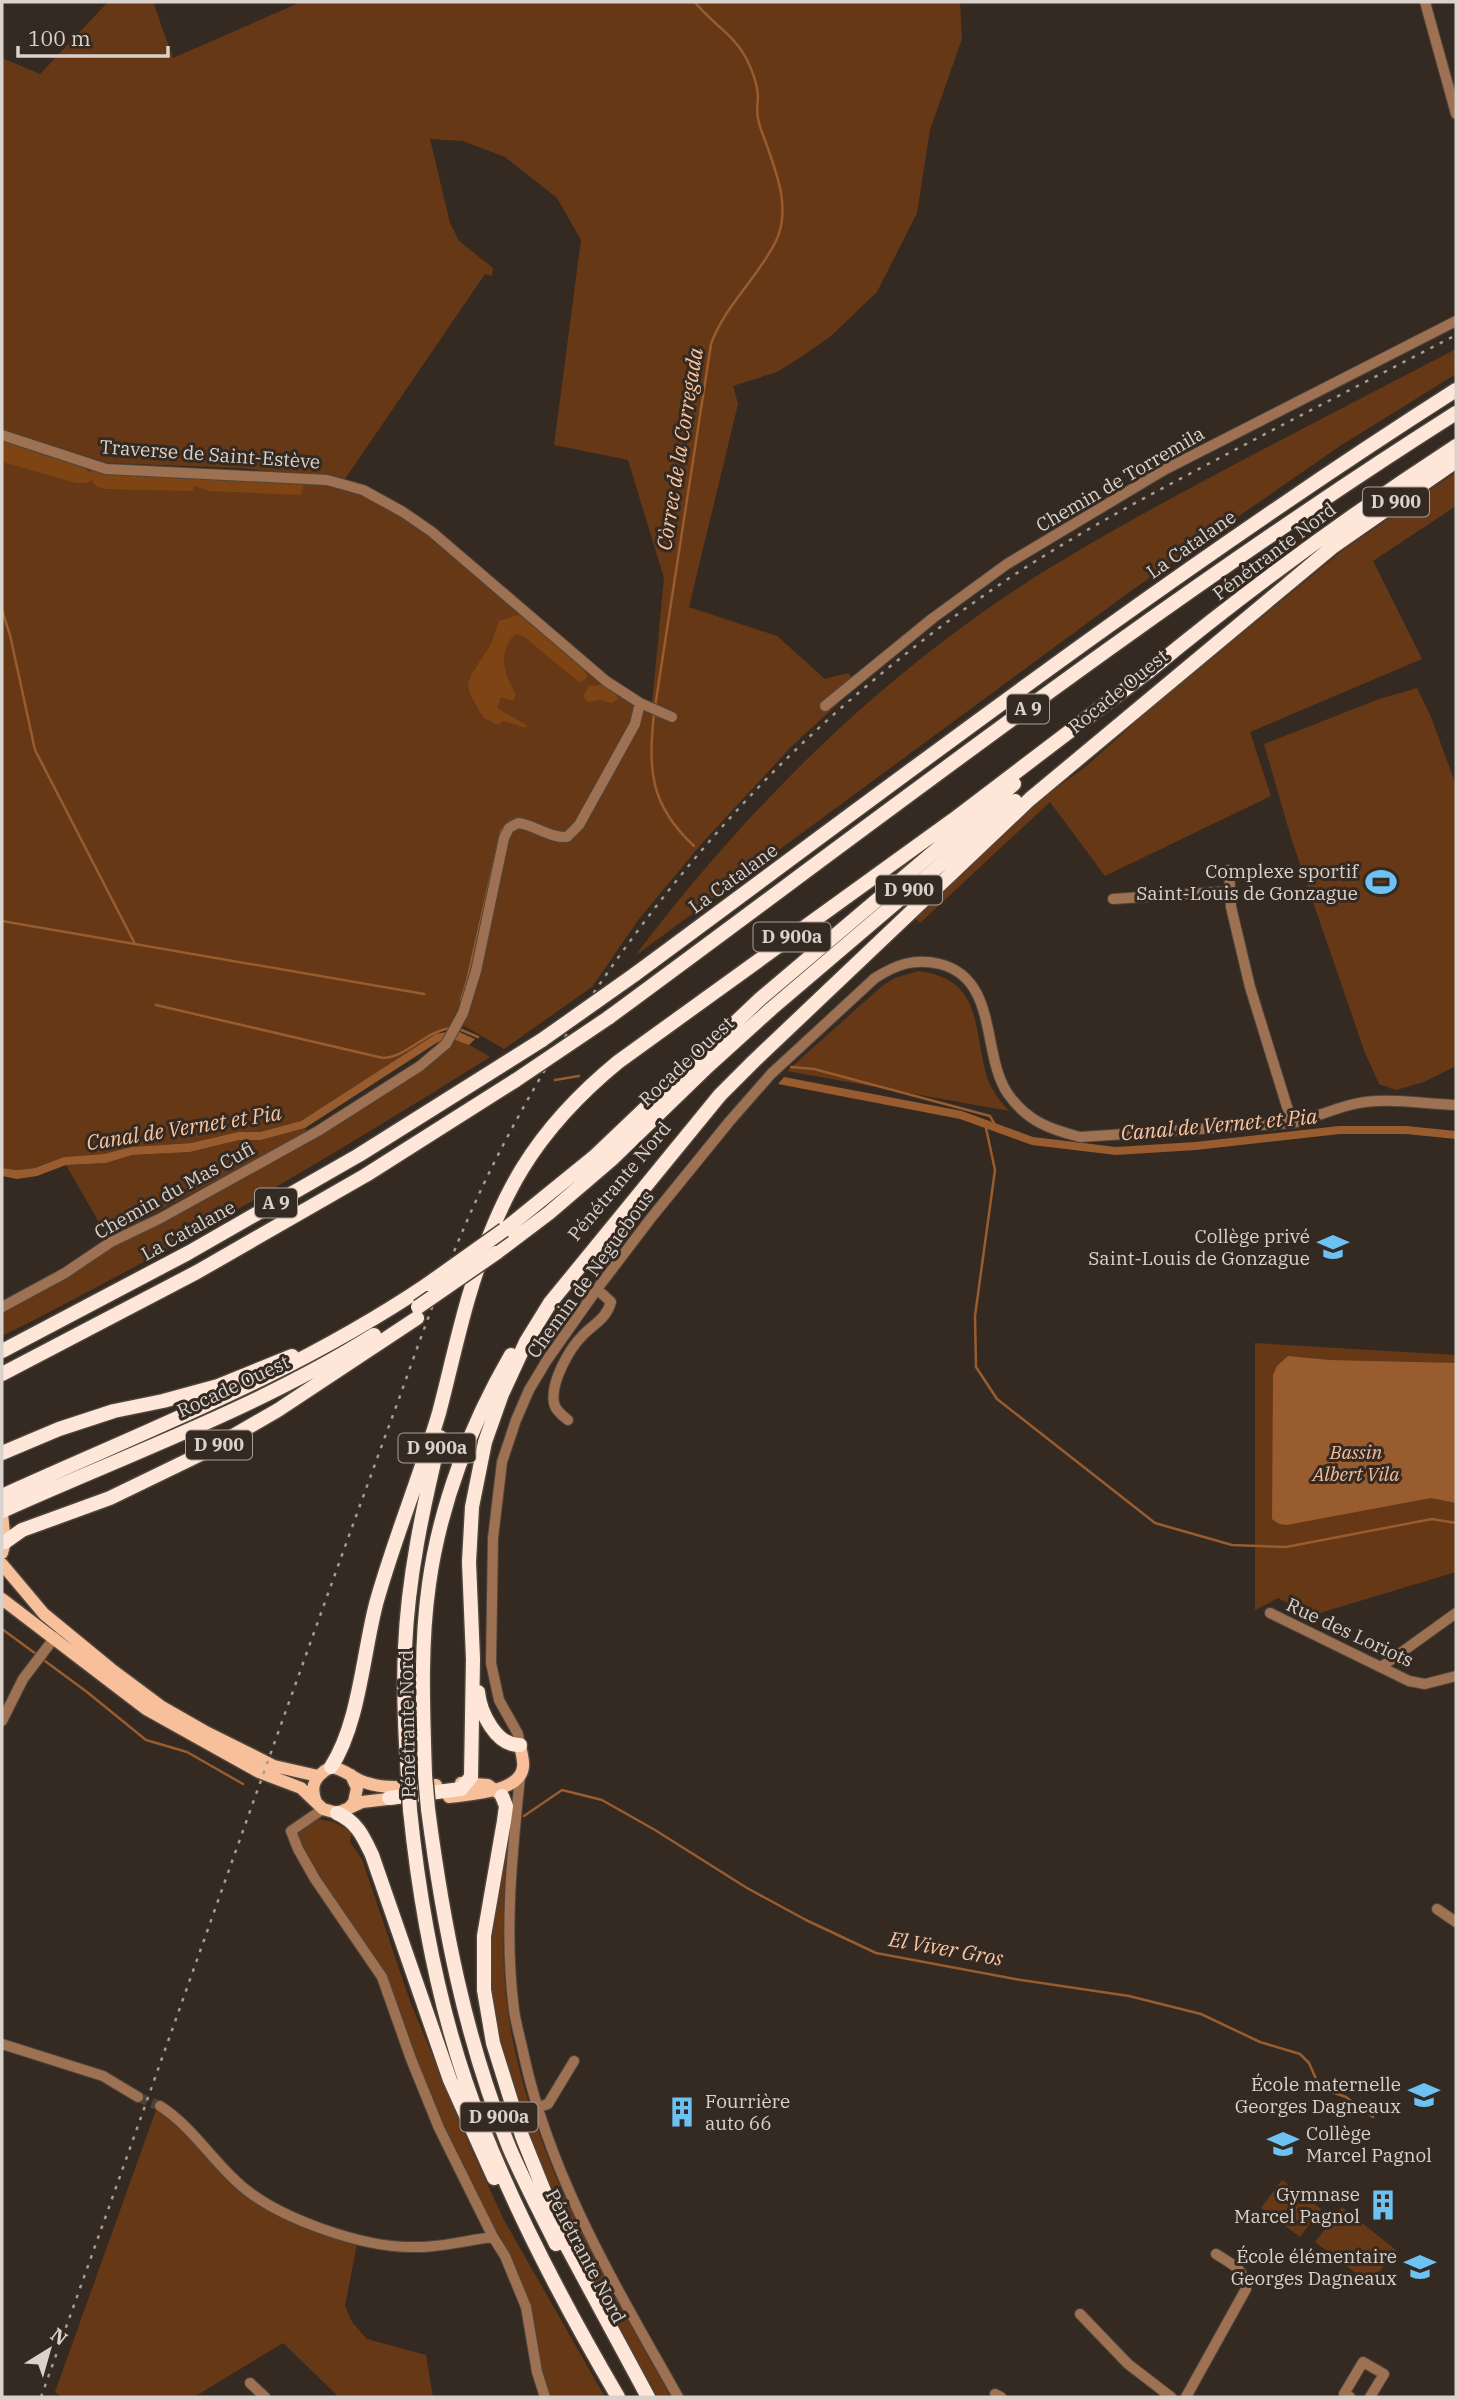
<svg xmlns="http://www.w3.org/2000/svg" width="1458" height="2399" viewBox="0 0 1458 2399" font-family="'IBM Plex Serif',serif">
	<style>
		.green { fill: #663815 }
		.forest { fill: #7e4414 }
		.water { fill: #985c2f }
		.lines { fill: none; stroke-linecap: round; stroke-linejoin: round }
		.stream { stroke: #985c2f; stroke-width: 2.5 }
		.minor-tunnel { stroke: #4d433c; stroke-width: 10; stroke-dasharray: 10 5; stroke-linecap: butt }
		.minor-casing { stroke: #4e453d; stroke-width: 12 }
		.major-casing { stroke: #4e453d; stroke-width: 15 }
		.highway-casing { stroke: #4e453d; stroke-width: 17 }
		.minor { stroke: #9d7152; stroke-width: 10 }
		.major { stroke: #f7bf9a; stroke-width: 12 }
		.highway { stroke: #fee7d8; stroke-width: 14 }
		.rail { stroke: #a49c96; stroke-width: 2.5; stroke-dasharray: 3.5 7; stroke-linecap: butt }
		.highway-bridge-casing { stroke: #4e453d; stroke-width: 17; stroke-linecap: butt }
		.highway-bridge { stroke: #fee7d8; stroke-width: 14 }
		.labels { text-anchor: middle; stroke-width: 6; stroke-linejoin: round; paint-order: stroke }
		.shield { fill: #342a22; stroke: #a8a09a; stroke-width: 2 }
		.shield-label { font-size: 18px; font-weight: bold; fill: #d9d2cd }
		.street-label { font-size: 19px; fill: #d9d2cd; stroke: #342a22 }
		.poi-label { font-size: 19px; fill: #d9d2cd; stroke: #342a22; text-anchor: end }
		.park-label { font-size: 19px; font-style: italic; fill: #f4bf9c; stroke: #342a22 }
		.water-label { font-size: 21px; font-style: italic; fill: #fbc5a2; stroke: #342a22 }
	</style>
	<rect width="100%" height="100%" fill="#342a22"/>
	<path class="green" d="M108 2H153L173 58 301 2H960L962 39 930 130 917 213 877 292 831 336 804 355 777 372 733 386 738 404 689 607 777 636 825 679 848 673 858 685 791 747 703 842 639 919 592 987 504 1049 466 1027 453 1024 301 1121 260 1132H238L191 1143 131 1147 104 1154 64 1157 35 1168 17 1170 2 1168V441L105 474 326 485 361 495 400 516 428 536 603 685 637 707 652 704 664 578 628 460 554 445 581 240 557 198 505 157 463 141 430 139 450 223 459 241 493 268 492 276 485 274 345 479 240 468 107 463 2 429V58L40 74Z
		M1456 349V374L1340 446 1128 593 635 956C726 836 829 727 950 636 1030 575 1118 527 1207 479 1290 435 1373 392 1456 349Z
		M1456 472V506L1373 561 1422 659 1250 732 1271 796 1105 876 1050 802 920 923 914 917 1045 796 1084 768 1149 710 1342 551Z
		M1417 688 1431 717 1456 785V1066L1424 1082 1396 1090 1379 1084 1365 1053 1292 841 1264 744 1379 699Z
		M919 971C985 980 972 1031 988 1080 992 1091 1001 1102 1009 1111L787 1071 882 986 895 978Z
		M453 1039 465 1042 490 1057C331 1157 170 1252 2 1336V1312L68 1277 113 1246 312 1141 413 1076Z
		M305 1128 307 1132 108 1238 66 1165 106 1163 132 1155 190 1152 239 1140H261Z
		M1255 1343 1456 1355V1572L1310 1616 1278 1598 1255 1610Z
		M318 1819 333 1822 352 1831 350 1842 362 1859 410 2001 468 2142 504 2220 605 2397H550L542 2372 531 2306 509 2254 497 2234 444 2127 415 2057 386 1975 319 1877 296 1832Z
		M508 1821H510C505 1884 499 1949 508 2012 528 2153 604 2275 671 2397H656L571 2240 529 2133 500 2041 492 1990V1936Z
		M156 2110C187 2130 207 2162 234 2187 268 2217 313 2232 357 2244L345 2306 352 2322 367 2339 426 2355 433 2397H339L283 2343 194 2397H61L55 2392Z
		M1282 2180 1321 2209 1300 2237 1261 2208Z
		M1342 2207 1396 2250 1370 2284 1315 2242Z"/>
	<path class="forest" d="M3 441 85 468 89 473 93 470 105 474 304 483 301 495 208 491 195 486 192 491 105 489 96 486 92 480 86 483H76L6 463 2 460Z
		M518 615 522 616 584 669 587 676 584 681 579 682 523 636 515 634C497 654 504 674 516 695L513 701 501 697 497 708 528 726 525 728 504 721 498 725 484 718 478 709 470 694 468 684 471 675 491 644 499 621Z
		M603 685 615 693 618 699 612 703 599 700 588 702 583 696 589 686Z"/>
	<path class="water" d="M455 1030 475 1039 469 1045 453 1039 438 1042 305 1128 261 1140H239L190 1152 132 1155 106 1163 66 1165 37 1176 17 1179 2 1176V1168L17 1170 35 1168 64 1157 104 1154 131 1147 191 1143 238 1132H260L301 1121 436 1034Z
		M784 1077 962 1111 1033 1137 1116 1147 1195 1142 1339 1126H1406L1456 1131V1139L1406 1134H1340L1196 1150 1116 1155 1032 1145 960 1119 778 1084Z
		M1288 1356 1329 1360 1456 1363V1503L1431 1498 1287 1525 1279 1524 1272 1519 1273 1375 1277 1366Z"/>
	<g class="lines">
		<path class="stream" d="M2 610 10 635 35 750 134 942
			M655 707 711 344C725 305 758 278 776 241 791 209 777 174 766 143 763 135 759 126 758 118 756 111 758 103 758 96 757 82 752 69 745 56 732 33 710 22 695 2
			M654 713C648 771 650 805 694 846
			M2 921 424 994
			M461 1000 467 981 501 831 509 822 516 820
			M156 1005 383 1058C409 1056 424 1032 450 1028
			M457 1028 478 1037
			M791 1067 814 1069 990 1116 994 1123
			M555 1080 579 1076
			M986 1128 995 1170 975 1316 976 1367 997 1399 1155 1523 1232 1545 1286 1547 1432 1519 1456 1523
			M2 1629 36 1654
			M45 1661 87 1692 146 1740 187 1752 243 1784
			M524 1816 562 1790 602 1800 655 1830 747 1888 806 1920 876 1953 1015 1979 1129 1996 1201 2014 1260 2042 1300 2054 1309 2063 1320 2088 1346 2097 1373 2117"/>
		<path class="minor-tunnel" d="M138 2097 160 2106"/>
		<g class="minor-casing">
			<path id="minor" d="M1425 2 1456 114
				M2 435 106 469 327 480 363 490 403 512 432 532 606 681 640 703 672 717
				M825 706 933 618 1007 564 1164 470 1456 321
				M1229 870 1231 907 1250 987 1292 1123
				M1113 899 1232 891
				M2 1307 65 1273 111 1242 159 1219 318 1131 420 1066 446 1044 463 1013 476 971 504 838 509 828 518 823C535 825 549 838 567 837L579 825 635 724 640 703
				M568 1420C563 1416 555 1410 554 1403 550 1383 569 1349 583 1335 595 1323 606 1319 611 1302L597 1289
				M1270 1613 1409 1681 1425 1684 1456 1676
				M1381 1667 1456 1613
				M2 1721 23 1679 55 1637
				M520 1745 518 1734 499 1700 491 1663 493 1538 502 1462 516 1420 529 1390 547 1360 597 1289 651 1218 729 1122 771 1074 875 978C897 964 915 958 940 964 999 979 981 1055 1008 1094 1027 1121 1049 1129 1080 1137L1292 1123C1312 1119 1330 1110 1350 1105 1383 1096 1422 1104 1456 1105
				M520 1777C512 1854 504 1933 514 2010 516 2025 521 2041 524 2056 551 2180 617 2288 678 2397
				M323 1809 291 1831 298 1849 315 1879 382 1977 411 2059 439 2128 493 2237 505 2256 526 2307 537 2372 545 2397
				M1437 1909 1456 1922
				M2 2044 103 2076 138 2097
				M160 2106C190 2125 210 2157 236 2181 274 2218 365 2249 418 2247 443 2247 468 2240 493 2237
				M536 2108 548 2104 574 2061
				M1080 2314 1128 2364 1171 2397
				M250 2383 265 2397
				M995 2394 1001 2397
				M1186 2397 1246 2289C1244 2268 1233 2265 1216 2254
				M1350 2397 1344 2394 1363 2362 1384 2374 1370 2397"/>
		</g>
		<g class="major-casing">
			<path id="major" d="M2 1514 5 1542 2 1553
				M2 1564 44 1614 111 1669 162 1707 204 1731 274 1766 318 1776
				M2 1599 146 1709 259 1772 301 1788 323 1809 337 1813 349 1808 354 1802 357 1788 351 1775
				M461 1783 488 1785 502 1796
				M449 1797C469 1794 520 1793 523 1767 524 1760 521 1752 520 1745
				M316 1802C309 1785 316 1775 331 1767 346 1769 354 1780 367 1783 388 1790 414 1786 436 1785
				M349 1808 362 1802 396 1798"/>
		</g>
		<g class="highway-casing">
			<path id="highway" d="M1331 548 1456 461
				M1148 672C1246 591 1350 515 1456 446
				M634 975C905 775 1172 571 1456 390
				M608 1018C888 812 1163 599 1456 413
				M504 1230 594 1157 760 999 1014 784
				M496 1253 549 1213 612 1159 708 1066 771 1009 1015 801
				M2 1351 188 1253 359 1155 542 1040
				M2 1374 197 1272 366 1175 516 1080
				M2 1453 59 1429 114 1411 163 1401 218 1386 292 1356
				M2 1496C149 1429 293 1375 428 1284
				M2 1511C126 1455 258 1408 374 1335
				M5 1542 22 1530 110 1498 207 1451 278 1410 417 1318
				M478 1692C480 1712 496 1746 520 1745
				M331 1767C359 1724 363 1654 376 1604 394 1539 420 1477 439 1413 449 1375 457 1337 468 1299 498 1196 534 1131 618 1062L953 820 1153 668
				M425 1775C423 1711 420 1647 429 1584 440 1504 471 1424 511 1355
				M408 1777C405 1734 403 1691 405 1648 408 1577 423 1507 440 1437
				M502 1796 506 1806 504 1821 484 1936V1990L493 2043 522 2136 565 2243 648 2397
				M389 1798 461 1789 471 1777 473 1659 469 1562 472 1507 485 1442 502 1394 526 1342 550 1303 720 1095 754 1061 1030 799 1336 544
				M428 1809C443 1924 465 2039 509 2147 523 2180 540 2212 556 2244
				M410 1810C421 1918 442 2026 482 2126 519 2220 567 2310 618 2397
				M337 1813C357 1822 363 1836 372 1855L450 2080 494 2178"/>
		</g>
		<use href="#minor" class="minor"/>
		<use href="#major" class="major"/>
		<use href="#highway" class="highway"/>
		<path class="rail" d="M41 2397C127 2158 211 1919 297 1680 331 1585 365 1491 400 1396 429 1314 459 1231 499 1153 582 991 704 828 841 708 890 665 942 624 996 587 1065 540 1138 501 1212 462 1293 419 1375 377 1456 335"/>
		<g class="highway-bridge-casing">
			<path id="highway-bridge" d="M542 1040 634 975
				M516 1080 608 1018
				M428 1284 504 1230
				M418 1307 496 1253
				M425 1775 428 1809
				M408 1777 410 1810"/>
		</g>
		<use href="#highway-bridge" class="highway-bridge"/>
	</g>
	<defs>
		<g id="stadium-bare" transform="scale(2.415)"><path d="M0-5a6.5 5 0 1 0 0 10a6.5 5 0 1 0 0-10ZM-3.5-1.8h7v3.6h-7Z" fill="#6cc2f3" stroke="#342a22" stroke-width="2.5" paint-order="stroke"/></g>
		<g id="school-bare" transform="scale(2.415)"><path d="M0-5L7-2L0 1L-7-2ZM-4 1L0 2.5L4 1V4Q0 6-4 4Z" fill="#6cc2f3" stroke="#342a22" stroke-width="2.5" paint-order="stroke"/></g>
		<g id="building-bare" transform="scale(2.415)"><path d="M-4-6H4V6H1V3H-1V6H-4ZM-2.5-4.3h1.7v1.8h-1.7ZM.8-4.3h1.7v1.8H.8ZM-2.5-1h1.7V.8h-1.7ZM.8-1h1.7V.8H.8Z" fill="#6cc2f3" stroke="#342a22" stroke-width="2.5" paint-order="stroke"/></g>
	</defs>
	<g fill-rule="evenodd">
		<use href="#stadium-bare" x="1381" y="882"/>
		<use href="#school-bare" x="1333" y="1247"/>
		<use href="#school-bare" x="1424" y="2095"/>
		<use href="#building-bare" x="682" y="2112"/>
		<use href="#school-bare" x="1283" y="2144"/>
		<use href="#building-bare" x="1383" y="2205"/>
		<use href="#school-bare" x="1420" y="2267"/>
	</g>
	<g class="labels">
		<g class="shield">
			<rect x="1363" y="487.5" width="66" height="29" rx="5"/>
			<rect x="1007" y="694.5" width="42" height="29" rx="5"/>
			<rect x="876" y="875.5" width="66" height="29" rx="5"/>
			<rect x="753.5" y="922.5" width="77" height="29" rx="5"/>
			<rect x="255" y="1188.5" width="42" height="29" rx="5"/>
			<rect x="186" y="1430.5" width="66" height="29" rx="5"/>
			<rect x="398.5" y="1433.5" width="77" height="29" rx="5"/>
			<rect x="460.5" y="2102.5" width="77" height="29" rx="5"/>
		</g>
		<g class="shield-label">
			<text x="1396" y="508">D 900</text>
			<text x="1028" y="715">A 9</text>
			<text x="909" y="896">D 900</text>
			<text x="792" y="943">D 900a</text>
			<text x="276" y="1209">A 9</text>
			<text x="219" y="1451">D 900</text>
			<text x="437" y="1454">D 900a</text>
			<text x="499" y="2123">D 900a</text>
		</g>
		<g class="street-label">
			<text transform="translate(210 454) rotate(4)" y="7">Traverse de Saint-Estève</text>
			<text transform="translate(1120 479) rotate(-30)" y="7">Chemin de Torremila</text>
			<text transform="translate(1191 544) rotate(-35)" y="7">La Catalane</text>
			<text transform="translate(1274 551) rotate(-37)" y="7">Pénétrante Nord</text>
			<text transform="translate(1118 691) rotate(-39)" y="7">Rocade Ouest</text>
			<text transform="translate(733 878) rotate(-36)" y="7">La Catalane</text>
			<text transform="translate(686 1061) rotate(-43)" y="7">Rocade Ouest</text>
			<text transform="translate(619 1181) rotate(-50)" y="7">Pénétrante Nord</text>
			<text transform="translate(174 1190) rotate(-29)" y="7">Chemin du Mas Cufi</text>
			<text transform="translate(188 1230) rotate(-29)" y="7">La Catalane</text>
			<text transform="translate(590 1274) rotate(-54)" y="7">Chemin de Neguebous</text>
			<text transform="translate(233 1386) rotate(-25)" y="7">Rocade Ouest</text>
			<text transform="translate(1350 1632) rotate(25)" y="7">Rue des Loriots</text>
			<text transform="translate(407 1724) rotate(-91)" y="7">Pénétrante Nord</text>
			<text transform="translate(586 2256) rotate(62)" y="7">Pénétrante Nord</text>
		</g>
		<g class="poi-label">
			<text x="1358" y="878">Complexe sportif<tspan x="1358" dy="22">Saint-Louis de Gonzague</tspan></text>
			<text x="1310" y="1243">Collège privé<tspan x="1310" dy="22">Saint-Louis de Gonzague</tspan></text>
			<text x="1401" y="2091">École maternelle<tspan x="1401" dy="22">Georges Dagneaux</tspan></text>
			<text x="705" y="2108" text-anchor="start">Fourrière<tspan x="705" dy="22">auto 66</tspan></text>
			<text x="1306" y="2140" text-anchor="start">Collège<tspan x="1306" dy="22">Marcel Pagnol</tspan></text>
			<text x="1360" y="2201">Gymnase<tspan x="1360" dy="22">Marcel Pagnol</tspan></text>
			<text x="1397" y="2263">École élémentaire<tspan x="1397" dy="22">Georges Dagneaux</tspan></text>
		</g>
		<g class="park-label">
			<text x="1356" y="1459">Bassin<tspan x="1356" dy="22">Albert Vila</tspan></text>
		</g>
		<g class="water-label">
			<text transform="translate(680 449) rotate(-81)" y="7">Còrrec de la Corregada</text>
			<text transform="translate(1219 1125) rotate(-5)" y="7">Canal de Vernet et Pia</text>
			<text transform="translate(184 1128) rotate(-9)" y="7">Canal de Vernet et Pia</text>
			<text transform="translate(946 1949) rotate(10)" y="7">El Viver Gros</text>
		</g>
	</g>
	<rect width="1458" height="2399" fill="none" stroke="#d9d2cd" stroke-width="7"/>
	<g transform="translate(49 2350) rotate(37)" stroke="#342a22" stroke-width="5" paint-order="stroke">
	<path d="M0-5L12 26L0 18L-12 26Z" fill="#d9d2cd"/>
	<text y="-10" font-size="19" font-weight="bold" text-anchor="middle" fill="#d9d2cd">N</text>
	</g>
	<path d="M18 46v10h150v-10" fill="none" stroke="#d9d2cd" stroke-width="3.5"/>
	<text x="28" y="46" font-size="21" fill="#d9d2cd" stroke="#342a22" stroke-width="5" paint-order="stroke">100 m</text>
</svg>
